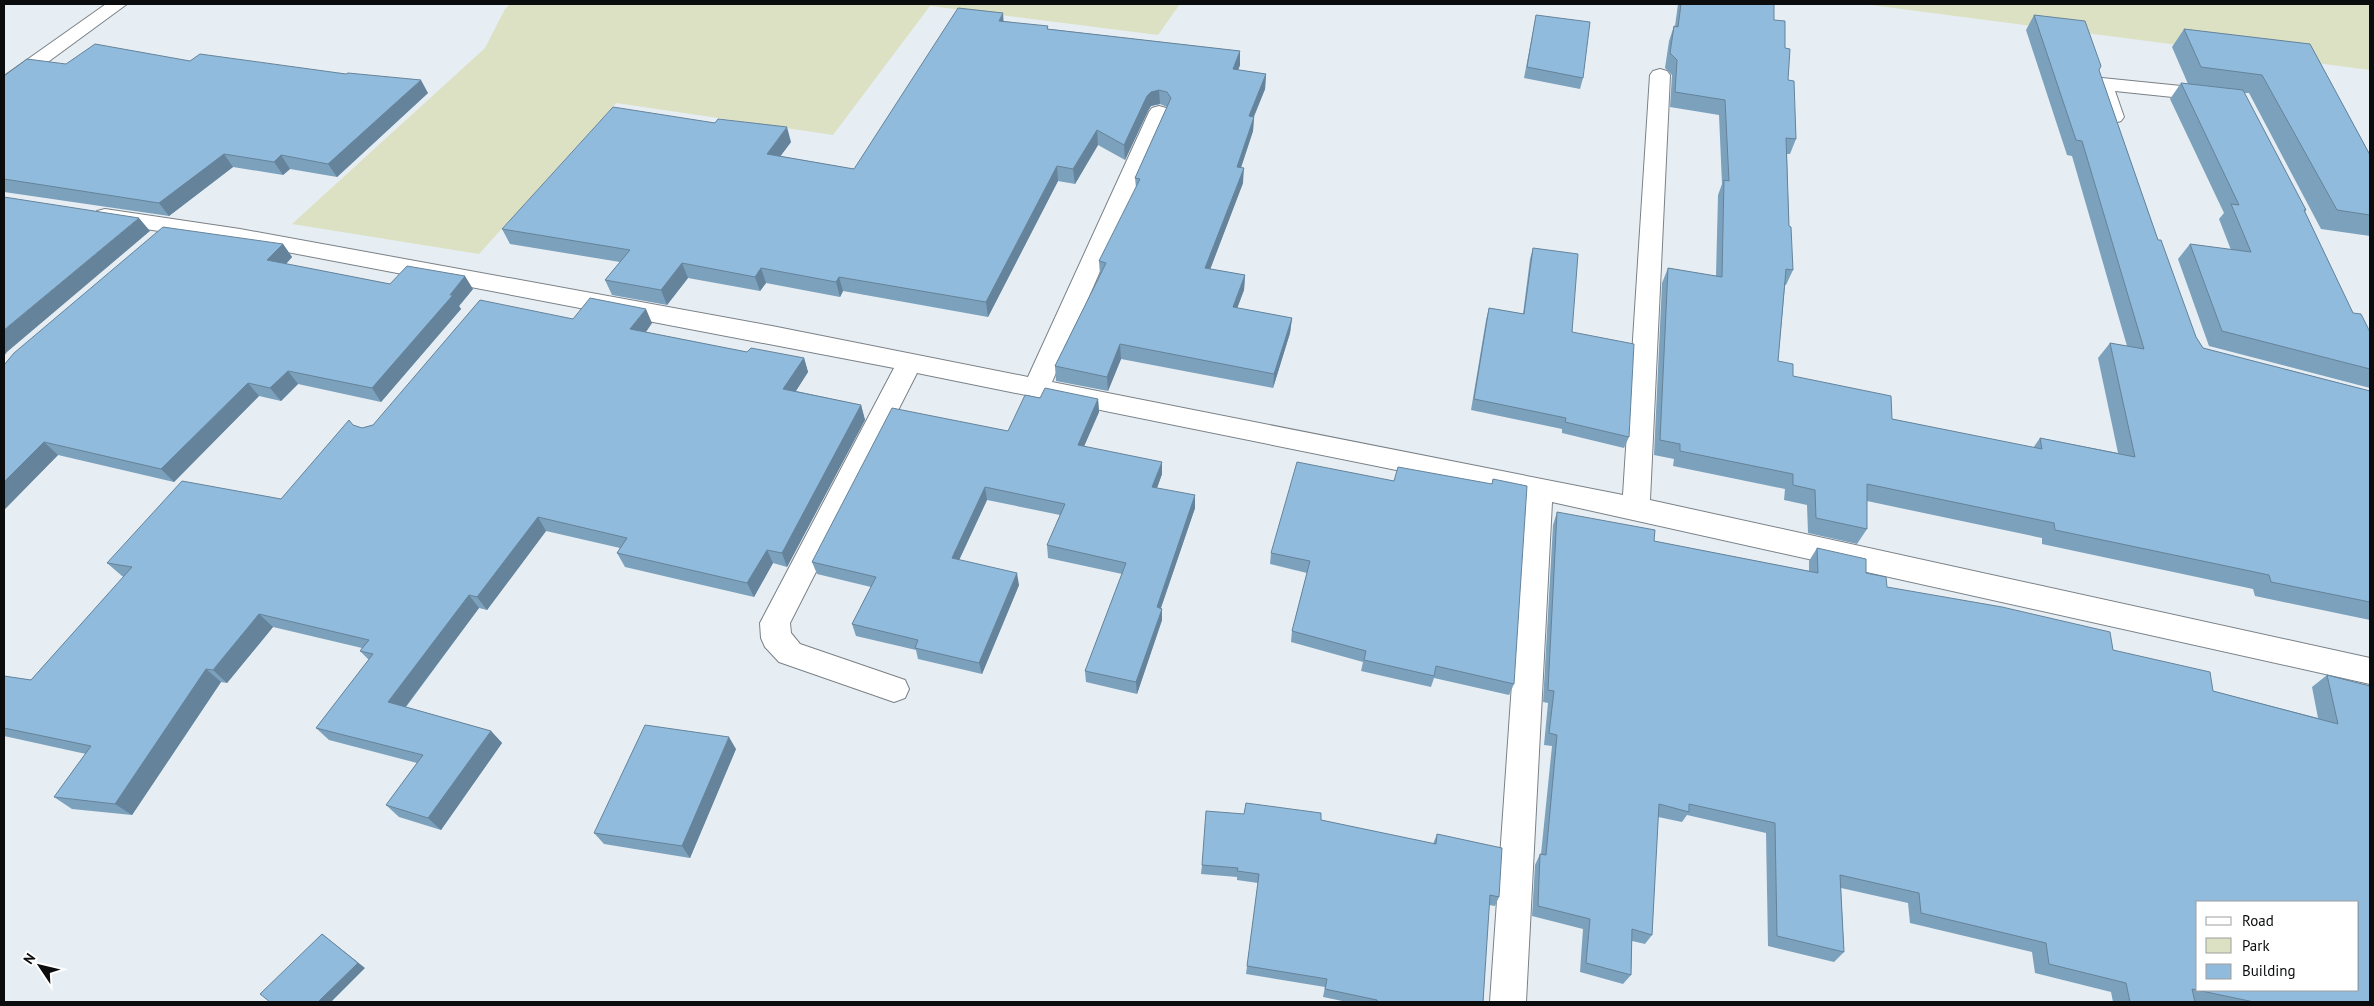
<svg xmlns="http://www.w3.org/2000/svg" width="2374" height="1006" viewBox="0 0 2374 1006" font-family="'PT Sans',sans-serif">
	<style>
		.green { fill: #dce1c3 }
		.lines { fill: none; stroke-linecap: round; stroke-linejoin: round }
		.minor-casing { stroke: #7a8187; stroke-width: 2 }
		.minor { fill: #fff; fill-rule: evenodd }
		.wall { fill: #7ca1bd }
		.shaded-wall { fill: #65839a }
		.building { fill: #90bbdc; stroke: #65839a; fill-rule: evenodd }
	</style>
	<rect width="100%" height="100%" fill="#e6eef4"/>
	<path class="green" d="M510 4H1180L1158 35 930 6 833 135 616 103 479 254 292 224 485 48 505 9Z
		M1863 4H2370V70Z"/>
	<g class="lines">
		<g class="minor-casing">
			<path id="minor" d="M106 4H127L11 89 4 91V76Z
				M1660 69 1667 71 1670 75 1650 500 2370 658V684L1552 502 1526 1002H1490L1525 496 917 373 790 623 791 633 800 644 905 680 909 689 905 698 894 702 779 662 765 647 761 638 760 623 894 368 240 243 105 223 97 221 94 216 97 211 105 209 240 229 772 326 1028 377 1149 112 1152 108 1159 106 1166 108 1169 112 1052 382 1623 495 1650 75 1653 71Z
				M2102 78 2211 89 2218 91 2221 95 2218 99 2211 101 2115 91 2124 117 2121 121 2114 123 2107 121 2104 117 2092 84 2095 80Z"/>
		</g>
		<use href="#minor" class="minor"/>
	</g>
	<path class="wall" d="M1678 4H1774V20L1785 48 1788 80 1796 139 1790 154H1787L1789 226 1793 270 1786 285H1785L1778 361 1793 376 1892 419 2033 448 2040 438 2118 453 2098 358 2110 343 2127 346 2072 156 2067 155 2026 30 2034 15 2099 70 2158 240 2196 337 2203 348 2370 391V620L2255 596 2253 589 2042 544V538L1867 501V529L1857 544 1808 533 1807 505 1784 500 1785 489 1673 466 1674 459 1654 455 1662 283 1668 268 1716 276 1718 195 1722 184 1719 115 1670 107 1672 75 1665 68 1669 41 1674 26H1675Z
		M1536 15 1583 78 1580 89 1524 78Z
		M1004 21 1049 29 1240 51V65L1238 70 1266 74 1265 89 1254 117 1253 131 1241 168 1243 183 1210 269 1245 275 1244 290 1237 308 1292 318 1290 333 1273 388 1121 359 1108 391 1056 381 1055 366 1100 275 1099 261 1136 188 1135 178 1167 107 1160 104 1151 106 1148 111 1125 160 1098 145 1075 184 1058 181 988 317 843 291 840 297 766 283 760 291 688 278 667 305 612 295 605 280 620 262 510 244 502 229 791 142 780 156 854 169Z
		M2184 29 2310 44 2370 155V236L2321 229 2249 93H2244L2306 210 2305 212 2353 313 2370 332V388L2209 346 2178 259 2190 244 2231 250 2219 219 2224 213 2170 99 2181 83 2188 84 2172 47Z
		M190 61 346 74 428 93 337 177 290 169 283 175 233 167 169 216 4 192V76L66 64Z
		M283 244 292 257 286 264 390 284 473 289 459 306 461 309 381 402 298 384 281 401 259 396 174 482 58 455 4 510V365Z
		M1533 248 1572 332 1629 437 1624 448 1562 433V429L1471 410 1486 320 1489 308 1523 314 1530 259Z
		M573 319 652 323 646 332 747 352 804 358 808 372 796 391 861 405 865 420 787 567 773 563 754 597 625 567 617 553 620 548 546 531 487 610 479 608 406 707 491 731 502 743 441 830 399 817 386 805 417 763 329 740 316 728 369 660 360 651 362 648 273 627 227 683 221 682 132 815 72 809 54 797 86 754 4 736V676L31 680 124 577 122 576 107 563 281 499 353 426 362 428 373 425Z
		M1040 398 1098 399 1099 412 1084 446 1162 474 1157 488 1195 508 1161 608 1162 609V620L1137 694 1086 682 1085 671 1122 574 1048 558 1047 545 1060 515 987 500 959 560 1019 585 982 674 918 659 916 650 856 636 852 624 871 587 817 574 812 562 1008 431Z
		M1493 479 1514 684 1509 695 1434 678 1431 687 1361 671 1363 662 1291 642 1292 631 1307 573 1270 564 1271 553 1394 481 1492 484Z
		M1557 512 1654 541 1809 571V561L1817 548 1866 573 1887 587 2113 650 2213 691 2318 718 2312 687 2327 675 2370 686V1002H2113L2111 992 2035 973 2032 952 1910 923 1908 903 1841 888 1844 952 1834 962 1768 946 1766 833 1687 815 1682 822 1658 817 1652 935 1645 944 1632 941 1631 975 1623 984 1580 972 1583 929 1532 916 1535 865 1540 854H1541L1552 746 1544 745 1548 703 1543 702 1553 525Z
		M736 749 690 858 604 844 594 833Z
		M1321 820 1433 844 1437 834 1499 897 1495 906 1489 905 1483 1002H1347L1323 997 1325 987 1246 974 1258 883 1237 880V877L1201 874 1202 865Z"/>
	<path class="shaded-wall" d="M1003 13 1004 27 999 21Z
		M1240 51V65L1233 84V69Z
		M1266 74 1265 89 1248 130 1249 116Z
		M421 80 428 93 337 177 328 164Z
		M1159 90 1160 104 1151 106 1148 111 1125 160 1124 145 1147 96 1151 92Z
		M1254 117 1253 131 1236 182 1237 167Z
		M787 127 791 142 771 169 767 154Z
		M1097 130 1098 145 1075 184 1073 169Z
		M224 154 233 167 169 216 159 203Z
		M281 155 290 169 283 175 274 162Z
		M1057 166 1058 181 988 317 986 302Z
		M1244 168 1243 183 1205 283V268Z
		M139 218 150 231 7 352 4 356V330Z
		M283 244 292 257 277 274 267 260Z
		M682 263 688 278 667 305 661 290Z
		M761 268 766 283 760 291 755 277Z
		M1245 275 1244 290 1232 322 1233 307Z
		M465 276 473 289 459 306 461 309 381 402 372 388Z
		M839 277 843 291 840 297 836 282Z
		M646 309 652 323 637 344 630 329Z
		M1292 318 1290 333 1273 388 1274 374Z
		M1120 344 1121 359 1108 391 1107 377Z
		M804 358 808 372 788 403 783 389Z
		M288 371 298 384 281 401 270 388Z
		M248 383 259 396 174 482 161 469Z
		M1098 399 1099 412 1079 458 1078 445Z
		M861 405 865 420 787 567 782 553Z
		M44 442 58 455 4 510V482Z
		M1162 462V474L1153 499 1152 487Z
		M985 487 987 500 954 571 952 558Z
		M1195 495V508L1157 619V607Z
		M538 517 546 531 487 610 477 597Z
		M767 550 773 563 754 597 747 583Z
		M1017 573 1019 585 982 674 979 663Z
		M469 595 479 608 400 714 388 702Z
		M1162 609V620L1137 694 1136 682Z
		M259 614 273 627 227 683 213 670Z
		M206 669 221 682 132 815 115 804Z
		M491 731 502 743 441 830 428 818Z
		M729 737 736 749 690 858 682 846Z
		M322 934 365 968 331 1002H318Z"/>
	<path class="building" d="M1681 4H1774V20L1785 21V48L1790 49 1788 80 1794 81 1796 139 1786 138 1789 226 1791 227 1793 270 1786 269 1778 361 1793 364V376L1891 396 1892 419 2042 449 2040 438 2135 457 2110 343 2144 349 2082 141 2076 140 2034 15 2085 21 2101 66 2099 70 2158 240H2161L2196 337 2203 348 2370 391V602L2271 582 2269 575 2055 530 2054 523 1867 484V529L1816 518 1815 490 1793 485V474L1680 451V444L1660 440 1668 268 1722 277 1724 180 1729 181 1725 100 1675 92 1677 60 1670 53 1674 26 1678 27Z
		M958 8 1003 13 999 21 1048 26 1047 29 1240 51 1233 69 1266 74 1249 116 1254 117 1237 167 1244 168 1205 268 1245 275 1233 307 1292 318 1274 374 1120 344 1107 377 1055 366 1106 263 1099 261 1140 179 1135 178 1171 98 1167 92 1159 90 1151 92 1147 96 1124 145 1097 130 1073 169 1057 166 986 302 839 277 836 282 761 268 755 277 682 263 661 290 605 280 630 250 502 229 613 107 715 123 718 119 787 127 767 154 854 169Z
		M1536 15 1590 22 1583 78 1527 67Z
		M2184 29 2310 44 2370 155V215L2337 210 2262 75 2201 67Z
		M95 44 190 61 200 54 346 74 348 73 421 80 328 164 281 155 274 162 224 154 159 203 4 179V76L27 59 66 64Z
		M2181 83 2243 90 2306 210H2304L2353 313 2361 314 2370 332V369L2222 331 2190 244 2251 252 2231 204 2239 205Z
		M4 197 139 218 4 330Z
		M163 227 283 244 267 260 390 284 407 266 465 276 450 295H453L372 388 288 371 270 388 248 383 161 469 44 442 4 482V365L14 353Z
		M1533 248 1578 254 1572 332 1634 344 1629 437 1565 422 1566 418 1474 399 1489 308 1524 314Z
		M590 298 646 309 630 329 747 352 751 348 804 358 783 389 861 405 782 553 767 550 747 583 617 553 627 538 538 517 477 597 469 595 388 702 491 731 428 818 386 805 423 755 316 728 373 654 360 651 369 640 259 614 213 670 206 669 115 804 54 797 91 746 4 728V676L31 680 132 567 107 563 182 481 281 499 349 420 353 425 362 428 373 425 480 300 573 319Z
		M1045 388 1098 399 1078 445 1162 462 1152 487 1195 495 1157 607 1162 609 1136 682 1085 671 1126 563 1047 545 1065 504 985 487 952 558 1017 573 979 663 915 648 918 640 852 624 876 577 812 562 892 408 1008 431 1025 395 1040 398Z
		M1297 462 1394 481 1398 467 1492 484 1493 479 1527 486 1514 684 1436 666 1434 676 1364 660 1366 651 1292 631 1310 561 1271 553Z
		M1557 512 1655 530 1654 541 1818 573 1817 548 1866 559V573L1886 577 1887 587 2002 607 2110 632 2113 650 2210 672 2213 691 2338 724 2327 675 2370 686V1002H2254L2192 989 2195 1002H2130L2126 983 2049 964 2046 943 1921 913 1919 893 1840 875 1844 952 1777 936 1775 823 1689 804V812L1659 804 1652 935 1632 929 1631 975 1586 963 1590 919 1538 906 1540 854 1546 855 1557 735 1549 733 1554 691 1548 690ZM2198 902H2358V990H2198Z
		M645 725 729 737 682 846 594 833Z
		M1246 803 1321 813V820L1436 844 1437 834 1502 848 1499 897 1490 895 1483 1002H1377V1000L1325 989 1327 979 1247 966 1259 874 1237 871 1238 868 1202 865 1206 811 1244 814Z
		M322 934 358 963 318 1002H270L260 994Z"/>
	<rect width="2374" height="1006" fill="none" stroke="#0a0c0e" stroke-width="10"/>
	<rect x="2196" y="901" width="162" height="90" fill="#ffffff" stroke="#9d9e9f"/>
	<rect x="2206" y="917" width="25" height="8" fill="#ffffff" stroke="#9d9e9f"/>
	<text x="2242" y="926" font-size="15" fill="#0a0c0e">Road</text>
	<rect x="2206" y="938" width="25" height="15" fill="#dce1c3" stroke="#9d9e9f"/>
	<text x="2242" y="951" font-size="15" fill="#0a0c0e">Park</text>
	<rect x="2206" y="964" width="25" height="15" fill="#90bbdc" stroke="#9d9e9f"/>
	<text x="2242" y="976" font-size="15" fill="#0a0c0e">Building</text>
	<g transform="translate(40 966) rotate(305)" stroke="#ffffff" stroke-width="4" paint-order="stroke">
	<path d="M0-4L9 19L0 12L-9 19Z" fill="#0a0c0e"/>
	<text y="-8" font-size="14" font-weight="bold" text-anchor="middle" fill="#0a0c0e">N</text>
	</g>
</svg>
